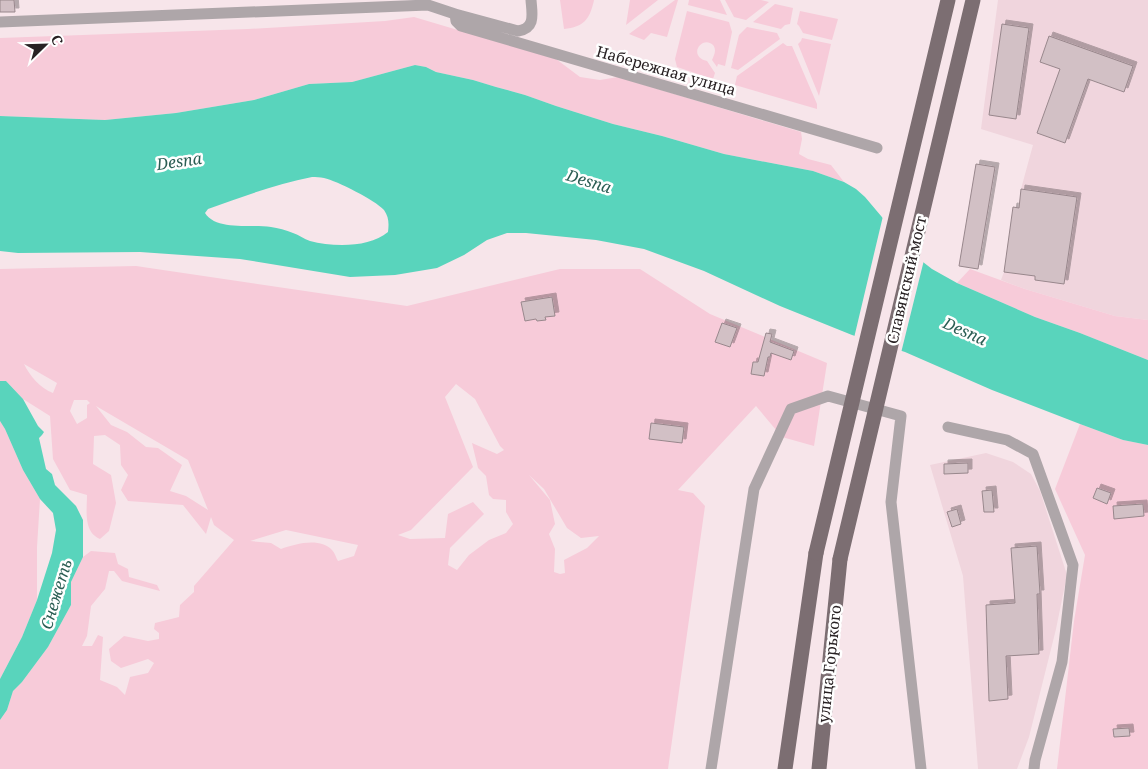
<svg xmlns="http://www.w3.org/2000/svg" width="1148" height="769" viewBox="0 0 1148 769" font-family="'Noto Serif',serif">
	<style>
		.built { fill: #f0d5dd }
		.green { fill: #f7cbd9; fill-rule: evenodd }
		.water { fill: #59d4bc; fill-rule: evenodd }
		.pier { fill: #f7e5ea }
		.building { fill: #d2c0c5; stroke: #98878c; filter: url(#shadow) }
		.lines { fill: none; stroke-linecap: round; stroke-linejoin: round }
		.minor { stroke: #aea6a9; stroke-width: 11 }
		.major { stroke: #7c6e72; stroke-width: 15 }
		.major-bridge { stroke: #7c6e72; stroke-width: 15 }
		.labels { text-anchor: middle; stroke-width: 5; stroke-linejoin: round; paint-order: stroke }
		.street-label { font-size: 15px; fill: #282123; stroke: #fff }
		.water-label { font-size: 16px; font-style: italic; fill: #2b5e54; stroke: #fff }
	</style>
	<defs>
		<filter id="shadow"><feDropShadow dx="4" dy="-4" stdDeviation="0" flood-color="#0004"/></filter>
	</defs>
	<rect width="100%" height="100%" fill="#f7e5ea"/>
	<path class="built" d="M998 0H1148V320L1115 316 1025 289 1001 280 1004 272 1013 207 1019 208 1021 189 1033 145 981 129Z
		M986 453 1013 462 1031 474 1040 491 1067 575 1056 629 1029 737 1017 769H978L963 576 930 465Z"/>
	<path class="green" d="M560 0H594C590 19 584 27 564 29Z
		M630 0H658L626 25Z
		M675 0H678L667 37 651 33 644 40 629 34Z
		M689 0H720L727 15 688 5Z
		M725 0H761L769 2 746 20 734 17Z
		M775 4 793 8 790 24 785 25 781 29 753 22Z
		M687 11 729 22 732 32 725 66 718 64 717 67 712 60C714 55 717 50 713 45 702 35 687 56 707 61L715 73 713 79 677 67 675 59Z
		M800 11 838 19 832 40 803 33 799 26 797 24Z
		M414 17 556 59 580 77 600 80 618 77 801 132 802 139 799 154 808 159 831 165 844 182 813 171 724 154 662 136 613 124 556 106 525 95 496 87 473 80 436 72 426 67 415 65 352 82 309 84 254 100 176 113 105 120 0 116V38L248 29 385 21Z
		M747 27 777 33 780 39 738 70 731 68 739 35Z
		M802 38 831 44 819 96 798 44 801 41Z
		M783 43 787 46H792L817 104V109L735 85 737 76Z
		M136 266 407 306 560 269H640L710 314 827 363 814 446 782 437 756 406 678 490 693 493 705 506 668 769H0V720L7 710 13 691 22 682 48 647 71 605V582L83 557 91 551 115 553 118 564 128 569 129 577 157 585 160 591 122 581 114 571H109L105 589 91 606 87 636 82 646H92L98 635 103 637 100 680 117 687 125 695 130 677 148 673 154 663 148 659 121 668 111 661 109 649 124 636 148 641 159 639V633L154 629 155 623 179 617 180 605 194 592V586L234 540 214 525 211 517 206 534 183 505 128 501 121 490 128 475 121 465 120 445 105 435 94 436 93 464 111 475 116 503 109 531 100 539C83 532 87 510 87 495L70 490 53 459 50 416 23 399 6 381H0V269ZM24 364 57 383 53 393C41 389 29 375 24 364ZM456 384 475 399 500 446 504 450 497 454 472 443 478 468 486 476 489 495 493 499 506 500V512L513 524 506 533 489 540 469 555 457 570 448 565 450 548 484 514 473 502 448 514 445 538 410 539 398 535 411 530 473 467 445 397ZM74 400H87L90 403 87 405V418L77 424 70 411ZM96 406 188 460 208 510 186 496 170 491 182 465 158 448 146 447 127 432 111 425ZM529 475 544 489 567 528 581 538 599 536 587 548 564 560 565 573 560 574 554 572 555 549 549 534 555 524 550 500ZM286 530 358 545 354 556 338 561C336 558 335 553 332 550 320 537 295 544 281 549L271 543 250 541Z
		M970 269 1025 289 1115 316 1148 320V360L1080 333 1035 317 957 283Z
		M0 421 5 429 23 470 40 499 37 547V600L22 637 0 679Z
		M1080 424 1123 440 1148 445V769H1057L1074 621 1085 555 1055 489Z"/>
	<path class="water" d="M415 65 426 67 436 72 473 80 496 87 525 95 556 106 613 124 662 136 724 154 813 171 844 182 856 189 865 197 914 255 932 269 957 283 1035 317 1080 333 1148 360V445L1123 440 1080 424 992 390 905 352 852 335 780 306 704 271 644 249 596 240 526 233H507L487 240 464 255 437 268 395 275 350 277 240 259 140 252 18 253 0 251V116L105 120 176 113 254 100 309 84 352 82ZM312 177C316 177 320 177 324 178 337 181 375 200 384 210 389 217 389 224 388 232 369 248 333 247 310 241 304 239 299 235 293 233 286 230 278 228 271 227 252 224 216 231 205 213L208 209C242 197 276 184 312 177Z
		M0 381H6L23 399 38 426 44 432 42 435 39 438 46 469 52 474 55 485 76 506 83 520V557L71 582V605L48 647 22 682 13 691 7 710 0 720V679L22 637 37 600 52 553 56 530 53 513 40 499 23 470 5 429 0 421Z"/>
	<path class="pier" d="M883 216 916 254 924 260 901 353 854 338Z"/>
	<path class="building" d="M0 0H14L15 12H0Z
		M1002 24 1029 28 1016 119 989 115Z
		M1049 36 1133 66 1124 92 1088 79 1065 143 1037 133 1060 69 1040 62Z
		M976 164 995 167 978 269 959 266Z
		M1021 189 1077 197 1064 284 1035 280V276L1004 272 1013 207 1019 208Z
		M552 297 555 316 545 317 546 320 537 321 536 319 525 321 521 302Z
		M722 323 737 328 730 347 715 342Z
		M766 333 772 334 770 342 794 351 791 360 771 353 770 357H768L764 376 751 374 753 362H758Z
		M651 423 684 427 682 443 649 439Z
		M968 463V473L944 474V464Z
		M1097 488 1111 493 1107 504 1093 498Z
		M992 490 994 512H984L982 491Z
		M1143 504 1144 516 1114 519 1113 506Z
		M957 509 961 524 952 527 947 512Z
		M1037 546 1040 594H1037L1039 654 1006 656 1008 699 989 701 986 605 1015 603 1011 548Z
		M1129 728 1130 736 1114 737 1113 729Z"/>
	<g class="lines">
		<path class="minor" d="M455 14 456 21 461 26 877 148
			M0 22 428 5 455 14 518 31C536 28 532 14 531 0
			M948 427 1007 440 1033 454 1073 565 1062 662 1035 760 1034 769
			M711 769 754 489 791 409 828 396 901 416 891 502 921 769"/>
		<path class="major" d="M785 769 816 553
			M819 769 840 559"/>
		<path class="major-bridge" d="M816 553 948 0
			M840 559 973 0"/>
	</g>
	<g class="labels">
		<g class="street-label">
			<text transform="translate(666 71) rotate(16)" y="5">Набережная улица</text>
			<text transform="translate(907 280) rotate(-77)" y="5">Славянский мост</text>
			<text transform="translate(830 664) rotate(-84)" y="5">улица Горького</text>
		</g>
		<g class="water-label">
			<text transform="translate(179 161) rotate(-8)" y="6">Desna</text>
			<text transform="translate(589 181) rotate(17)" y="6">Desna</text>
			<text transform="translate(965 331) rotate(24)" y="6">Desna</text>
			<text transform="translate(56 594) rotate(-73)" y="6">Снежеть</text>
		</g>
	</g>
	<g transform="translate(45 45) rotate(67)" stroke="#ffffff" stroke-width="4" paint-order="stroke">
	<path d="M0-4L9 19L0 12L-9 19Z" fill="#282123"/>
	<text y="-8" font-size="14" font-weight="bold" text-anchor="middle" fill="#282123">С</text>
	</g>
</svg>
